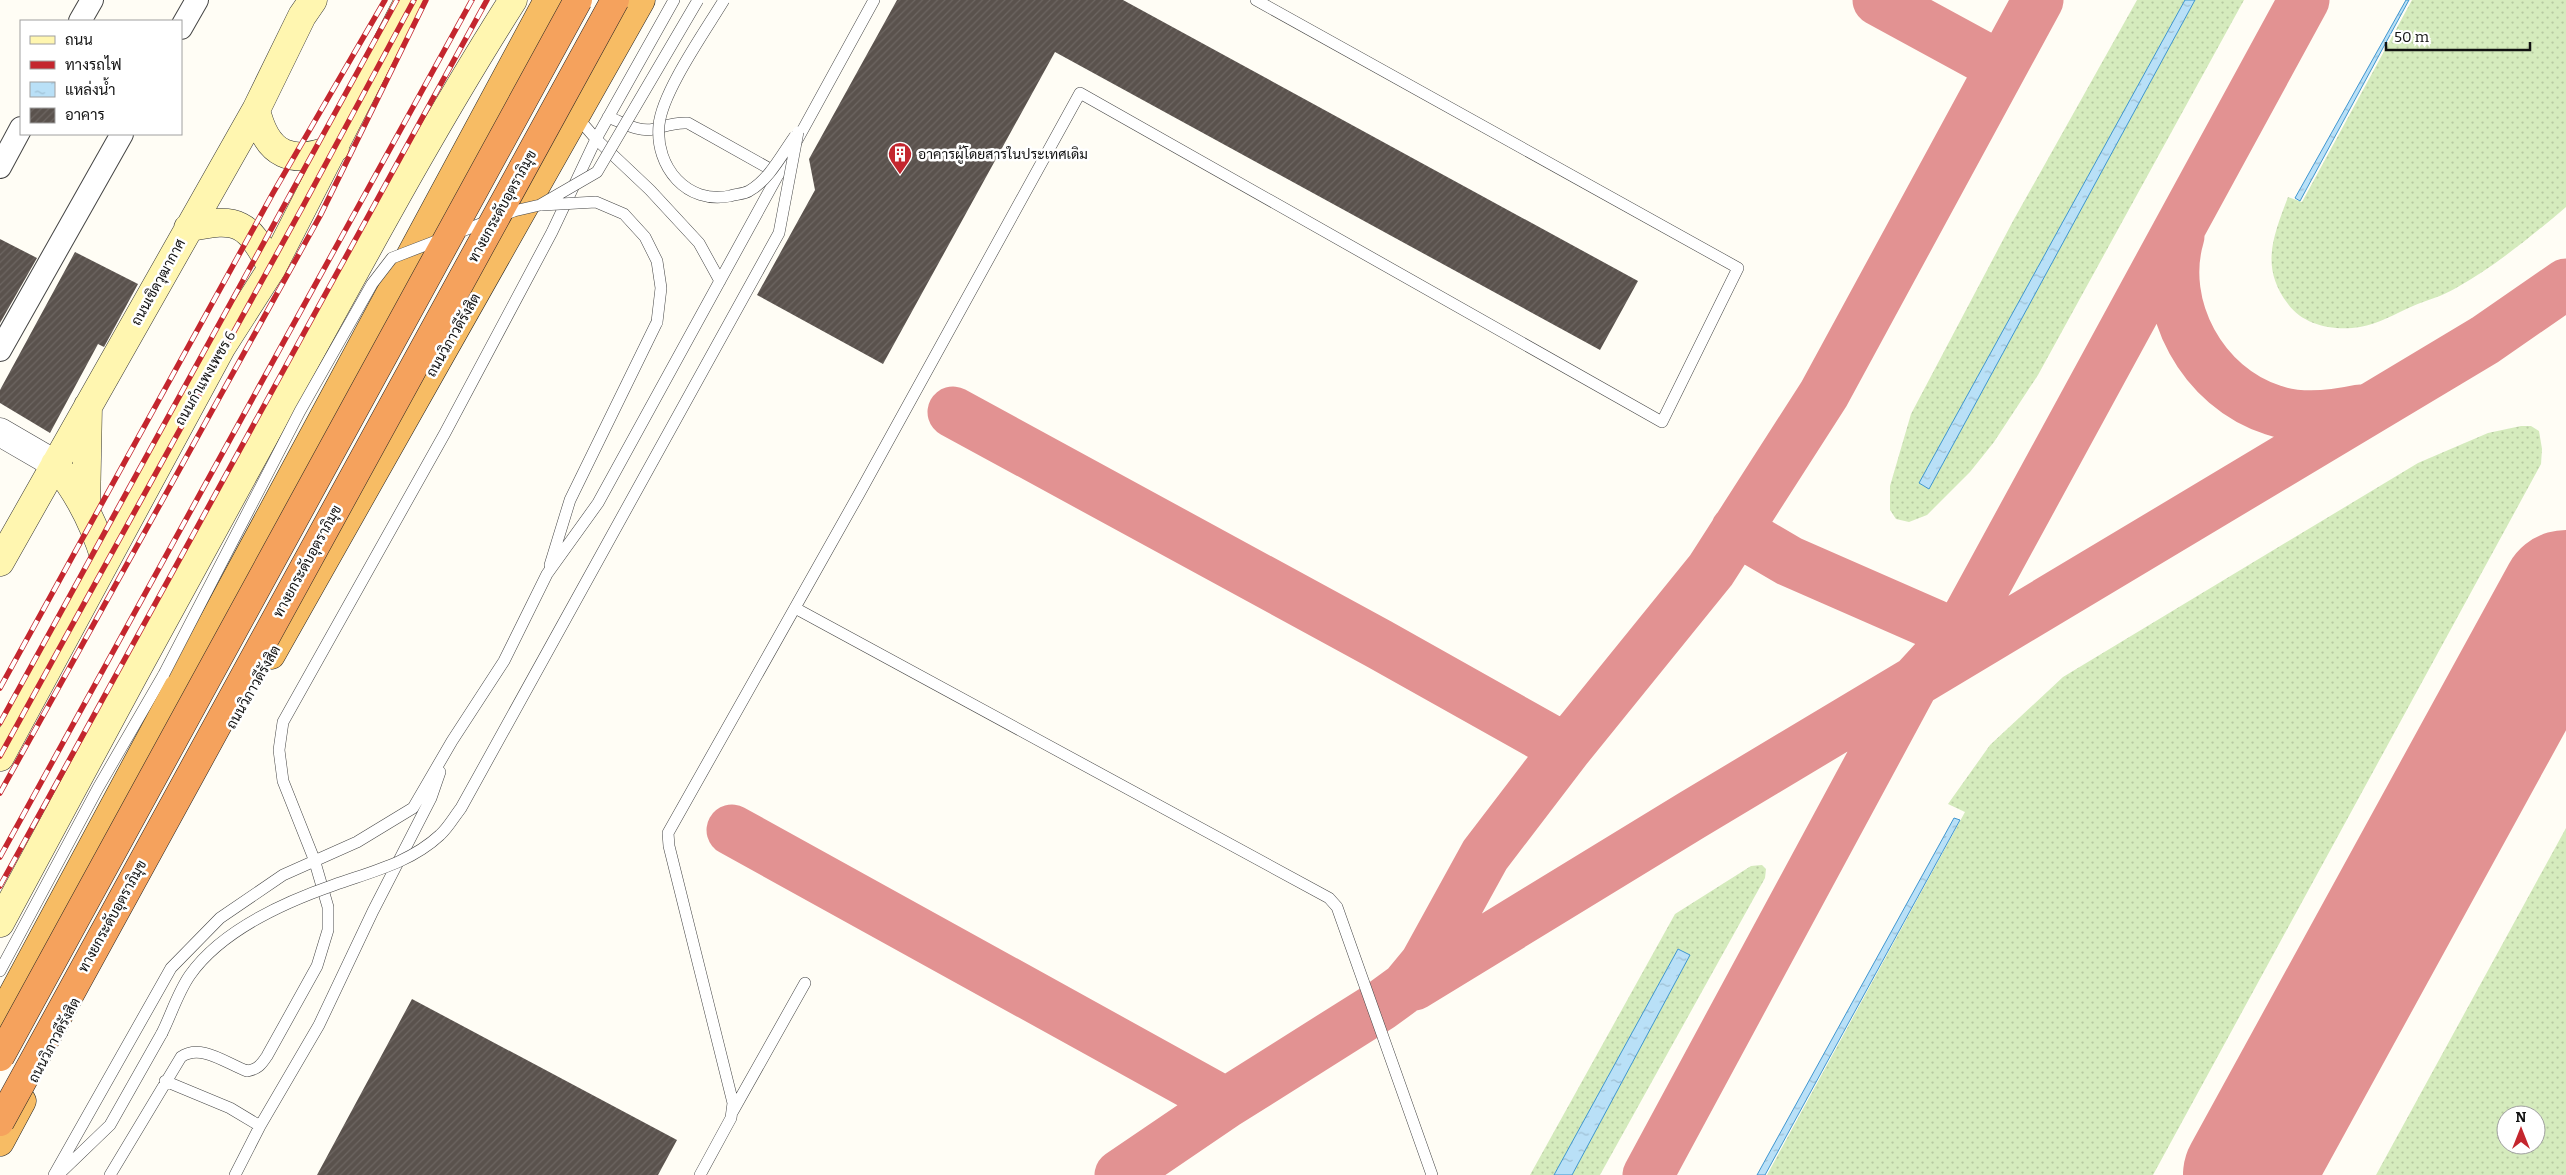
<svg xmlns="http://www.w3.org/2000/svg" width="2566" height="1175" viewBox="0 0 2566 1175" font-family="Bitter,Sarabun,serif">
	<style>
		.grass { fill: url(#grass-dots); fill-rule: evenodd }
		.water { fill: url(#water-ripples); stroke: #3f96cf }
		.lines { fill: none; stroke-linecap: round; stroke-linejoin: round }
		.taxiway { stroke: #e29292; stroke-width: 51 }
		.runway { stroke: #e29292; stroke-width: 130 }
		.building { fill: url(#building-hatch) }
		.service-casing { stroke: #444; stroke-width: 12 }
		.minor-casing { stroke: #444; stroke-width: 24 }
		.tertiary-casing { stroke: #444; stroke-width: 29 }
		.secondary-casing { stroke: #333; stroke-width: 29 }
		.trunk-casing { stroke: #222; stroke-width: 29 }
		.service { stroke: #fff; stroke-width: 11 }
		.minor { stroke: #fff; stroke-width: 22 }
		.tertiary { stroke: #fff; stroke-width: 28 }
		.secondary { stroke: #fff6b0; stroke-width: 28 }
		.trunk { stroke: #f7bc64; stroke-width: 28 }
		.rail-casing { stroke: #c4262e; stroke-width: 5.5 }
		.rail { stroke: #fff; stroke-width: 4; stroke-dasharray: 11; stroke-linecap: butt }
		.service-bridge-casing { stroke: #444; stroke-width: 12; stroke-linecap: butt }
		.motorway-bridge-casing { stroke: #222; stroke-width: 29; stroke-linecap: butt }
		.service-bridge { stroke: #fff; stroke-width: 11 }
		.motorway-bridge { stroke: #f5a25d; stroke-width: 28 }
		.labels { text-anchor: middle; stroke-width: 5; stroke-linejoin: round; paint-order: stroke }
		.poi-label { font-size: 14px; fill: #111; stroke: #fff; text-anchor: start }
		.street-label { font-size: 14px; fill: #111; stroke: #fff }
	</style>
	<defs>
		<pattern id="grass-dots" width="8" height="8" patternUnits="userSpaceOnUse" patternTransform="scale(1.25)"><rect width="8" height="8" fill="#d5ebbd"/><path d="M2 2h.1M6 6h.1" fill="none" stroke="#b6c8a1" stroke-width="1.8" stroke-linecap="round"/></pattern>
		<pattern id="water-ripples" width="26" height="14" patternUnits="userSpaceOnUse" patternTransform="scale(1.25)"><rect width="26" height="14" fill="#b9e0f7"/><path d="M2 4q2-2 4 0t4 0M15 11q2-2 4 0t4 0" fill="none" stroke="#9ebfd3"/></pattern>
		<pattern id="building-hatch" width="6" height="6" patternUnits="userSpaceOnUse" patternTransform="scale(1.25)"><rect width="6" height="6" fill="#5a524d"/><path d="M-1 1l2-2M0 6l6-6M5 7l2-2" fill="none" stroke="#6d6662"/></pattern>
	</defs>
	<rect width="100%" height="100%" fill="#fffdf5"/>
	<path class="grass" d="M2137 0H2244L2038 375 1994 442 1970 472 1927 515 1909 522 1896 519 1890 510V486L1911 414 2013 221Z
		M2412 0H2566V207C2532 236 2495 266 2456 288 2443 296 2427 300 2413 306 2397 313 2378 324 2360 327 2335 331 2304 326 2288 304 2260 267 2273 237 2288 197L2302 202Z
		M2521 426H2531L2539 431 2542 449 2541 464 2153 1175H1767L1965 812 1948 804 1990 745 2063 677 2418 463 2488 433Z
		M2566 828V1175H2376ZM2506 1115H2536V1145H2506Z
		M1762 865 1766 869 1765 878 1600 1175H1530L1675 914 1751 866Z"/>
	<path class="water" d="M2185 0H2195L1929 489 1919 483Z
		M2406 0H2409L2300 201 2295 198Z
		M1954 818 1960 820 1765 1175H1757Z
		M1678 949 1690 955 1572 1175H1554Z"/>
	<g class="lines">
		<path class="taxiway" d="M1878 0 2001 67
			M2179 236C2158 307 2203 388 2273 410 2301 420 2332 416 2360 410
			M953 412 1379 644 1566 749
			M1736 530 1789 561 1958 635
			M732 830 1226 1103
			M1414 985 1692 815 2485 340 2566 284
			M1120 1175 1226 1103 1380 1006 1406 987 1425 964 1485 855 1566 749 1711 570 1824 394 2038 0
			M1648 1175 1913 684 1958 635 2304 0"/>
		<path class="runway" d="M2248 1175 2566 595"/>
	</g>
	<path class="building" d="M897 0H1123L1638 281 1600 350 1055 52 883 364 757 295 815 190 809 159Z
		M0 239 37 258 0 323Z
		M75 252 138 284 104 347 98 344 50 433 0 403V390Z
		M412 999 677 1140 658 1175H317Z"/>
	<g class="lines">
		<g class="service-casing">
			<path id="service" d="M577 117 596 139 650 190 699 243 720 281
				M608 117C622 122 639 133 654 129 666 126 674 122 688 123L779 174
				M550 565 570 500 657 322
				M795 608 1329 898 1337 907 1432 1175
				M0 971 98 788 164 674
				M165 1081 230 1108 260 1126
				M733 1111 805 983
				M54 1175 171 968 220 918 283 875 357 842 413 808 452 741 504 661 547 574 598 503 874 0
				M58 1175 110 1125 162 1033
				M110 1175 181 1057C201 1043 227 1064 247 1071 258 1069 261 1065 267 1056L317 966 328 930V907L314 859 283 781 279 750 283 722 445 433 552 232 596 139 674 0
				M235 1175 260 1126 319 1025 373 911 431 798 440 772
				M700 1175 731 1118 733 1103 669 846 668 833 859 494 1080 93 1662 422 1738 268 1256 0"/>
		</g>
		<g class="minor-casing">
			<path id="minor" d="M80 21 92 0
				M181 28 197 0
				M0 167 21 128
				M0 350 122 134"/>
		</g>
		<g class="tertiary-casing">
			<path id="tertiary" d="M0 432 55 464"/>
		</g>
		<g class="secondary-casing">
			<path id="secondary" d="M256 110C267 156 292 166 335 148
				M188 228C239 216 248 223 272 268
				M55 464C79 493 94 523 105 559
				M86 509 88 406
				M0 562 256 110 302 16 313 0
				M0 757 221 348 272 268 409 0
				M0 923C97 742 195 562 294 382 365 253 434 124 513 0"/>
		</g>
		<g class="trunk-casing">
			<path id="trunk" d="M271 655 641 0
				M0 1018 548 0
				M0 1142 22 1101"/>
		</g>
		<use href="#service" class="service"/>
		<use href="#minor" class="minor"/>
		<use href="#tertiary" class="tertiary"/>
		<use href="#secondary" class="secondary"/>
		<use href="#trunk" class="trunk"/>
		<g class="rail-casing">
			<path id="rail" d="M0 688 273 193 385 0
				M0 723 397 0
				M0 756 302 208 414 0
				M0 793 320 216 426 0
				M0 857 472 0
				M0 886 487 0"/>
		</g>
		<use href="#rail" class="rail"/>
		<g class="service-bridge-casing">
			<path id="service-bridge" d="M724 0C706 30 662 92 659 125 655 167 687 205 730 196 736 194 744 194 749 191 769 180 782 154 795 136
				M542 205 596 202 624 214 645 237 657 261 661 288 657 322
				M164 674 300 411 372 284 392 258 514 211 540 205 597 172 698 0
				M162 1033C171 1015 178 992 190 975 221 931 285 902 334 885 370 872 410 863 440 835 448 828 454 817 461 808L779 233 798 132"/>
		</g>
		<g class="motorway-bridge-casing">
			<path id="motorway-bridge" d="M0 1057 578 0
				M0 1122 615 0"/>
		</g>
		<use href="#service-bridge" class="service-bridge"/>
		<use href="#motorway-bridge" class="motorway-bridge"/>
	</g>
	<defs>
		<g id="building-pin" transform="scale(1.25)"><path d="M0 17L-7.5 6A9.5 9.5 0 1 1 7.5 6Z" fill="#c4262e" stroke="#fff"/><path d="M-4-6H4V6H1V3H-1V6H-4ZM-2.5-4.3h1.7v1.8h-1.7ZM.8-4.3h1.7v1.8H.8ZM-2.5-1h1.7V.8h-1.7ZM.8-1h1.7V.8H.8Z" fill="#fff"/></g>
	</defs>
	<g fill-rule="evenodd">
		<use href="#building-pin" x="900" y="154"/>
	</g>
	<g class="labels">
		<g class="poi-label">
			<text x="918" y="159">อาคารผู้โดยสารในประเทศเดิม</text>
		</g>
		<g class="street-label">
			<text transform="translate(502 206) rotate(-61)" y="5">ทางยกระดับอุตราภิมุข</text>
			<text transform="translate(158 282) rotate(-61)" y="5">ถนนเชิดวุฒากาศ</text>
			<text transform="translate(453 335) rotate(-60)" y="5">ถนนวิภาวดีรังสิต</text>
			<text transform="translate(205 378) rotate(-60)" y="5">ถนนกำแพงเพชร 6</text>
			<text transform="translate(307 561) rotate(-61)" y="5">ทางยกระดับอุตราภิมุข</text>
			<text transform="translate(253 687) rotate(-60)" y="5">ถนนวิภาวดีรังสิต</text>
			<text transform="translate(112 916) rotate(-61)" y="5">ทางยกระดับอุตราภิมุข</text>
			<text transform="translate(54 1040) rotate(-62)" y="5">ถนนวิภาวดีรังสิต</text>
		</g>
	</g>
	<rect x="20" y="20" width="162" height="115" fill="#ffffff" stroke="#a0a0a0"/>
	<rect x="30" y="36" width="25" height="8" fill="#fff6b0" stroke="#a0a0a0"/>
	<text x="65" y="45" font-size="15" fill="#111111">ถนน</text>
	<rect x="30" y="61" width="25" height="8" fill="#c4262e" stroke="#a0a0a0"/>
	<text x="65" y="70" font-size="15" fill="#111111">ทางรถไฟ</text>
	<rect x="30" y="82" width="25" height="15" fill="url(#water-ripples)" stroke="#a0a0a0"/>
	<text x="65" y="95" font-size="15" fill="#111111">แหล่งน้ำ</text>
	<rect x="30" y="108" width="25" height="15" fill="url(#building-hatch)" stroke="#a0a0a0"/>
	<text x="65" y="120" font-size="15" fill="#111111">อาคาร</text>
	<g transform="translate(2521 1130)"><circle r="24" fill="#ffffff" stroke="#a0a0a0"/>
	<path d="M0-4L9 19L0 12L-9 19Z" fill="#c4262e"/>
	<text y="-8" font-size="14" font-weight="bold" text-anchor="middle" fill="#111111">N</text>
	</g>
	<path d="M2386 42v8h144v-8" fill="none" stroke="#111111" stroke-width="2.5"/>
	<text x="2394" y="42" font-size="15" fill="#111111" stroke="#ffffff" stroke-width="4" paint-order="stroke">50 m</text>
</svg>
